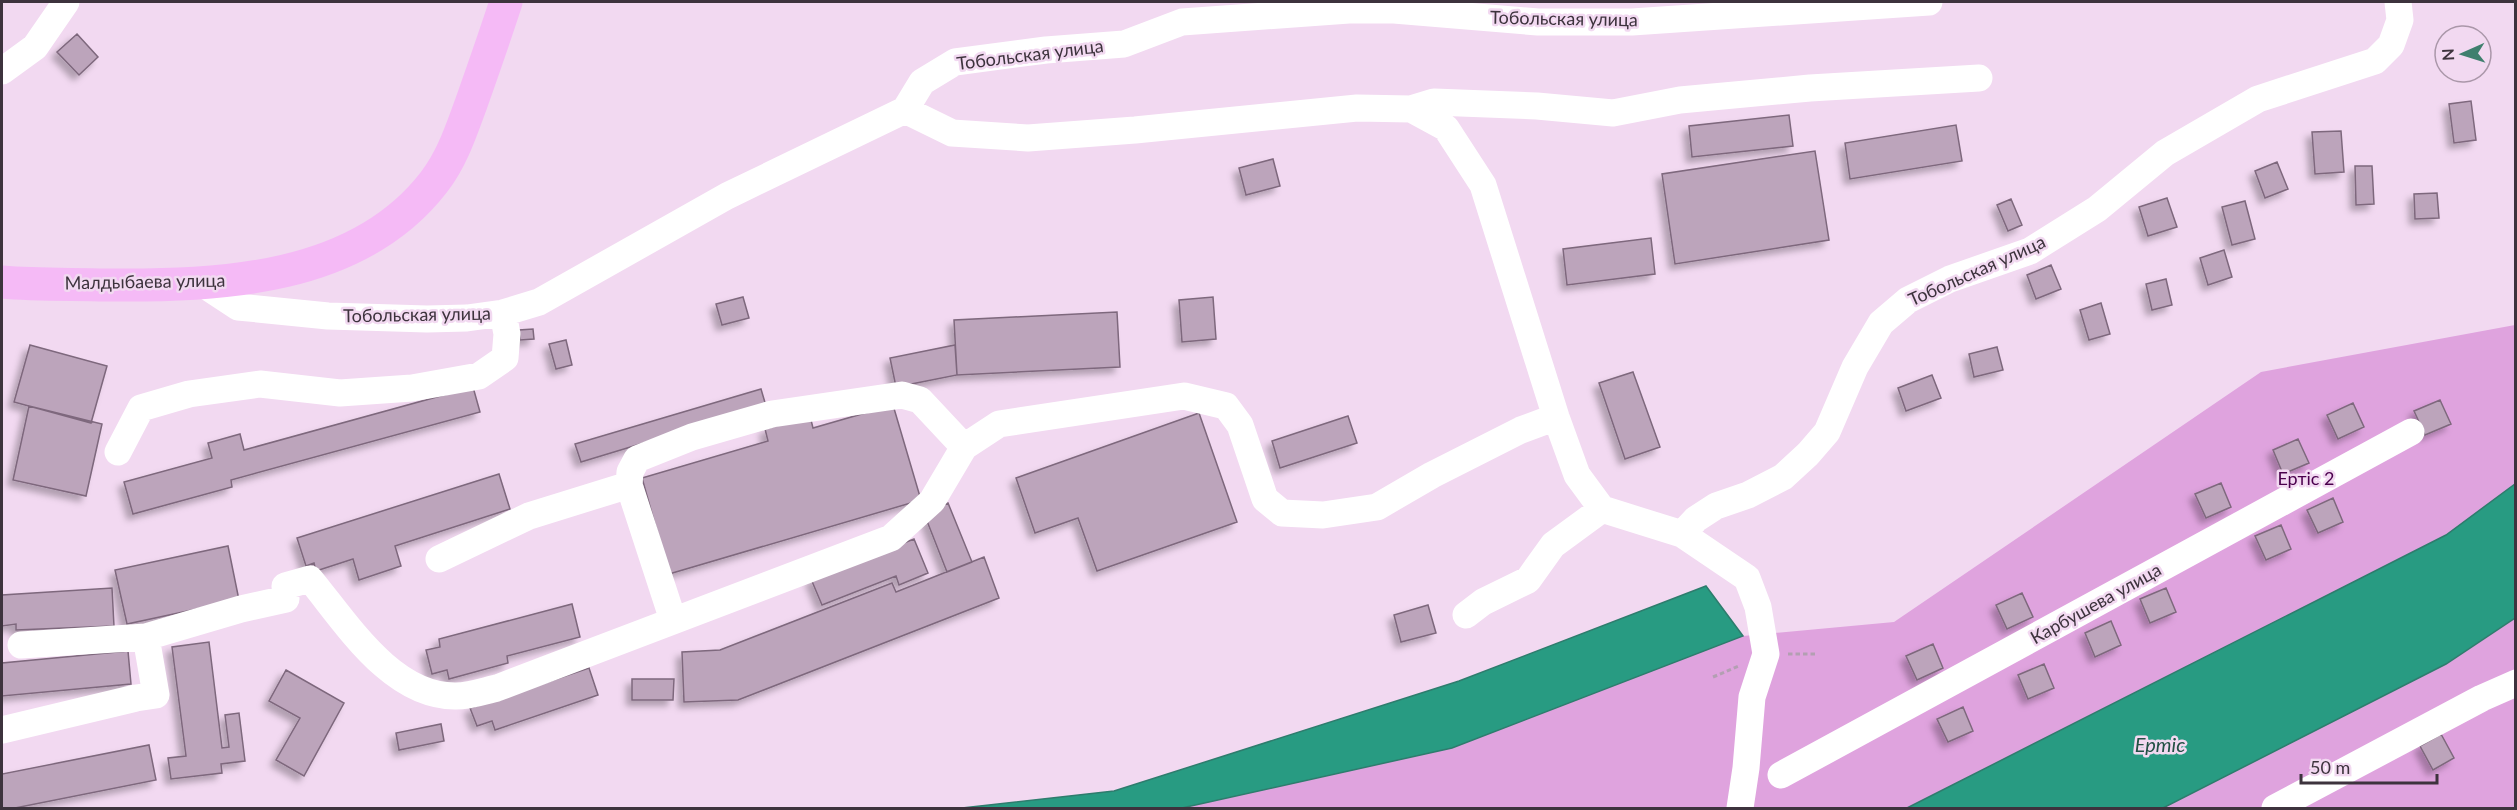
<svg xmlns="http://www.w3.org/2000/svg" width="2517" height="810" viewBox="0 0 2517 810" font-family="Lato,sans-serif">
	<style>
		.green { fill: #dfa3de }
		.water { fill: #289b82; stroke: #2e7c6d; stroke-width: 1.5 }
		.building { fill: #bca4bb; stroke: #7e687d; stroke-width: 1.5; filter: url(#shadow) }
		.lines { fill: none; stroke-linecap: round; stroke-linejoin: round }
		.path { stroke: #b39fb2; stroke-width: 3; stroke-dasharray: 4.5 3; stroke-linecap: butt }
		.minor { stroke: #fff; stroke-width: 27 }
		.major { stroke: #f5baf6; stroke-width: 33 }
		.labels { text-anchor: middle; stroke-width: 5; stroke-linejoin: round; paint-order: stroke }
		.street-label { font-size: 18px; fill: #3d333d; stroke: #f2d9f1 }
		.park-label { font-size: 18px; fill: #4b004d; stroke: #f2d9f1 }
		.water-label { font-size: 20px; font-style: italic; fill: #235145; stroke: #f2d9f1 }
	</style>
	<defs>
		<filter id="shadow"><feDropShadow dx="-5.5" dy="5.5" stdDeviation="3" flood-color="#0004"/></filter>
	</defs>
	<rect width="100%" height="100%" fill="#f2d9f1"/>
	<path class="green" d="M2515 325V484L2446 535 1907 808H1182L1452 748 1743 636 1894 622 2261 372Z
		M2515 618V808H2163L2446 664Z"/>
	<path class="water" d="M2515 484V618L2446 664 2163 808H1907L2446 535Z
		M1706 586 1743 636 1452 748 1182 808H962L1114 791 1459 681Z"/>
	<path class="building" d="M77 34 98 57 79 75 57 52Z
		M2471 101 2476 140 2454 143 2449 104Z
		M1789 115 1793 146 1692 157 1689 126Z
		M1956 125 1962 161 1850 179 1845 143Z
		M2341 131 2344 172 2315 174 2312 132Z
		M1815 151 1829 240 1675 264 1662 174Z
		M1273 159 1280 186 1246 195 1239 168Z
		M2277 162 2288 189 2265 198 2255 171Z
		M2355 166H2372L2374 204 2356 205Z
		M2437 193 2439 218 2415 219 2414 194Z
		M2167 198 2177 227 2148 236 2139 207Z
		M2011 199 2022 225 2008 231 1997 205Z
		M2245 201 2255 239 2232 245 2222 207Z
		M1651 238 1655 274 1567 285 1563 249Z
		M2224 250 2232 277 2208 285 2200 258Z
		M2051 265 2061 289 2036 299 2027 275Z
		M2166 279 2172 305 2152 310 2146 284Z
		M743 297 749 318 722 325 716 304Z
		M1213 297 1216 339 1182 342 1179 300Z
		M2101 303 2110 334 2089 340 2080 310Z
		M1117 312 1120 367 957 375 954 320Z
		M533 329 534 339 520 340 519 330Z
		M566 340 572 365 556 369 549 344Z
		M30 345 107 366 91 423 14 402Z
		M955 345 957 375 896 387 890 358Z
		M1997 347 2003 370 1974 377 1969 354Z
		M1633 372 1660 447 1625 459 1599 383Z
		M1932 375 1941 398 1906 411 1898 388Z
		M473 387 480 412 231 480 232 487 133 514 124 482 212 458 208 443 240 434 244 450Z
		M761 389 766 406 581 462 575 444Z
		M2440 400 2451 424 2425 435 2414 411Z
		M2353 403 2364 427 2338 439 2327 415Z
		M893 405 921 500 669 574 642 478 768 441 765 429 810 416 813 428Z
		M29 406 102 424 86 496 13 480Z
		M1199 413 1237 522 1097 571 1078 518 1035 533 1016 478Z
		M1348 416 1357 443 1280 468 1272 441Z
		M2298 439 2309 463 2283 474 2273 450Z
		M499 474 510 509 395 546 401 566 359 580 353 559 316 571 314 563 306 566 297 538Z
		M2221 483 2231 507 2206 518 2195 494Z
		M2333 498 2343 522 2318 533 2307 510Z
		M948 503 972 562 947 572 927 521 933 509Z
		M2281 525 2291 549 2266 560 2255 536Z
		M914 539 928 573 899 585 896 576 822 605 811 579Z
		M228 546 239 600 127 624 115 570Z
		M984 557 999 598 738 700 684 702 682 652 720 650 892 583 896 592Z
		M112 588 114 626 16 630V624L2 626V595Z
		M2166 588 2176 612 2150 623 2140 599Z
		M2022 593 2033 617 2007 629 1996 605Z
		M572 604 580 637 507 656 508 663 449 679 447 670 432 674 426 650 440 647 439 639Z
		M1428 605 1436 633 1401 642 1394 615Z
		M2111 621 2121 645 2095 657 2085 633Z
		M209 642 222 748 229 747 225 715 239 713 245 761 221 764 222 773 171 779 168 758 186 756 172 647Z
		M1933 644 1943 668 1917 680 1906 656Z
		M128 651 131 684 2 696V663Z
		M2044 664 2054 688 2028 699 2018 675Z
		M589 668 598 695 495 730 492 721 477 726 470 708Z
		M286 670 344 703 304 776 276 760 300 718 269 701Z
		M632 679H674L673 700H632Z
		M1963 707 1973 731 1948 742 1937 719Z
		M441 724 444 741 399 750 396 733Z
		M2441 734 2454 758 2433 770 2420 746Z
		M149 745 156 780 15 808H2V774Z"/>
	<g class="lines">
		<path class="path" d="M1788 654H1816
			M1713 677 1739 666"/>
		<path class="minor" d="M2 71 35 47 66 2
			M1411 109 1434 102 1537 106 1613 113 1680 100 1810 88 1979 78
			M905 110 952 133 1028 138 1135 130 1357 108 1411 109 1446 128 1483 185 1556 417 1577 475 1602 509 1682 534 1747 578 1758 607 1766 654 1752 697 1746 768 1740 808
			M203 284 238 307 328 316 427 319 467 318 503 313 539 302 727 196 905 110 922 82 955 62 1046 50 1124 44 1182 22 1349 10H1394L1538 22H1632L1929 2
			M118 452 141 408 189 394 260 384 340 393 412 388 479 376 505 358 507 334 503 313
			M1682 534 1696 519 1716 506 1748 495 1783 477 1808 454 1827 432 1855 367 1881 323 1908 300 1950 279 2030 251 2097 209 2165 153 2258 99 2375 61 2391 45 2400 20 2398 2
			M439 559 529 516 629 485
			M1466 615 1483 602 1528 580 1553 545 1602 509
			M673 620 629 485 630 472 637 459 692 437 772 414 902 395 920 400 964 447
			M21 645 146 637 241 609 286 599 285 586 310 579C347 624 392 697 456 696 470 696 484 691 497 688L891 538 932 501 964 447 999 424 1184 396 1226 406 1240 425 1265 499 1282 513 1323 515 1377 507 1432 475 1521 430 1556 417
			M2 730 136 698 156 695 146 637
			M1781 775 2411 432
			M2275 808 2482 698 2516 683"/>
		<path class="major" d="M2 282C36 285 71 284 106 285 220 286 358 281 434 182 452 159 461 131 471 104 483 70 495 36 506 2"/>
	</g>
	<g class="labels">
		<g class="street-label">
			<text transform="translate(1564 19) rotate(1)" y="6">Тобольская улица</text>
			<text transform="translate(1030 55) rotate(-7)" y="6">Тобольская улица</text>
			<text transform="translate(1977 271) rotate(-24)" y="6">Тобольская улица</text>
			<text transform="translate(145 282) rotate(-1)" y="6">Малдыбаева улица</text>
			<text transform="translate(417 315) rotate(-1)" y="6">Тобольская улица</text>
			<text transform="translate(2096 604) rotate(-29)" y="6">Карбушева улица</text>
		</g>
		<g class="park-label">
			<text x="2306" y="485">Ертіс 2</text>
		</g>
		<g class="water-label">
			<text x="2160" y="752">Ертіс</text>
		</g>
	</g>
	<rect width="2517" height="810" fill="none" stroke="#3d333d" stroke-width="6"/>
	<g transform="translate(2463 54) rotate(267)"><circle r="28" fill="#f2d9f1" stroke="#aa97a9" stroke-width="1.5"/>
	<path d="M0-4.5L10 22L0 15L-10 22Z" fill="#3f7f6e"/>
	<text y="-9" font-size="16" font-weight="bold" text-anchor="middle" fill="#3d333d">N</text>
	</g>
	<path d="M2301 774v9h136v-9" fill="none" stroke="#3d333d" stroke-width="3"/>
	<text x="2310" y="774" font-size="18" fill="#3d333d" stroke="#f2d9f1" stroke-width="4.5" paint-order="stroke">50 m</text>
</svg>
